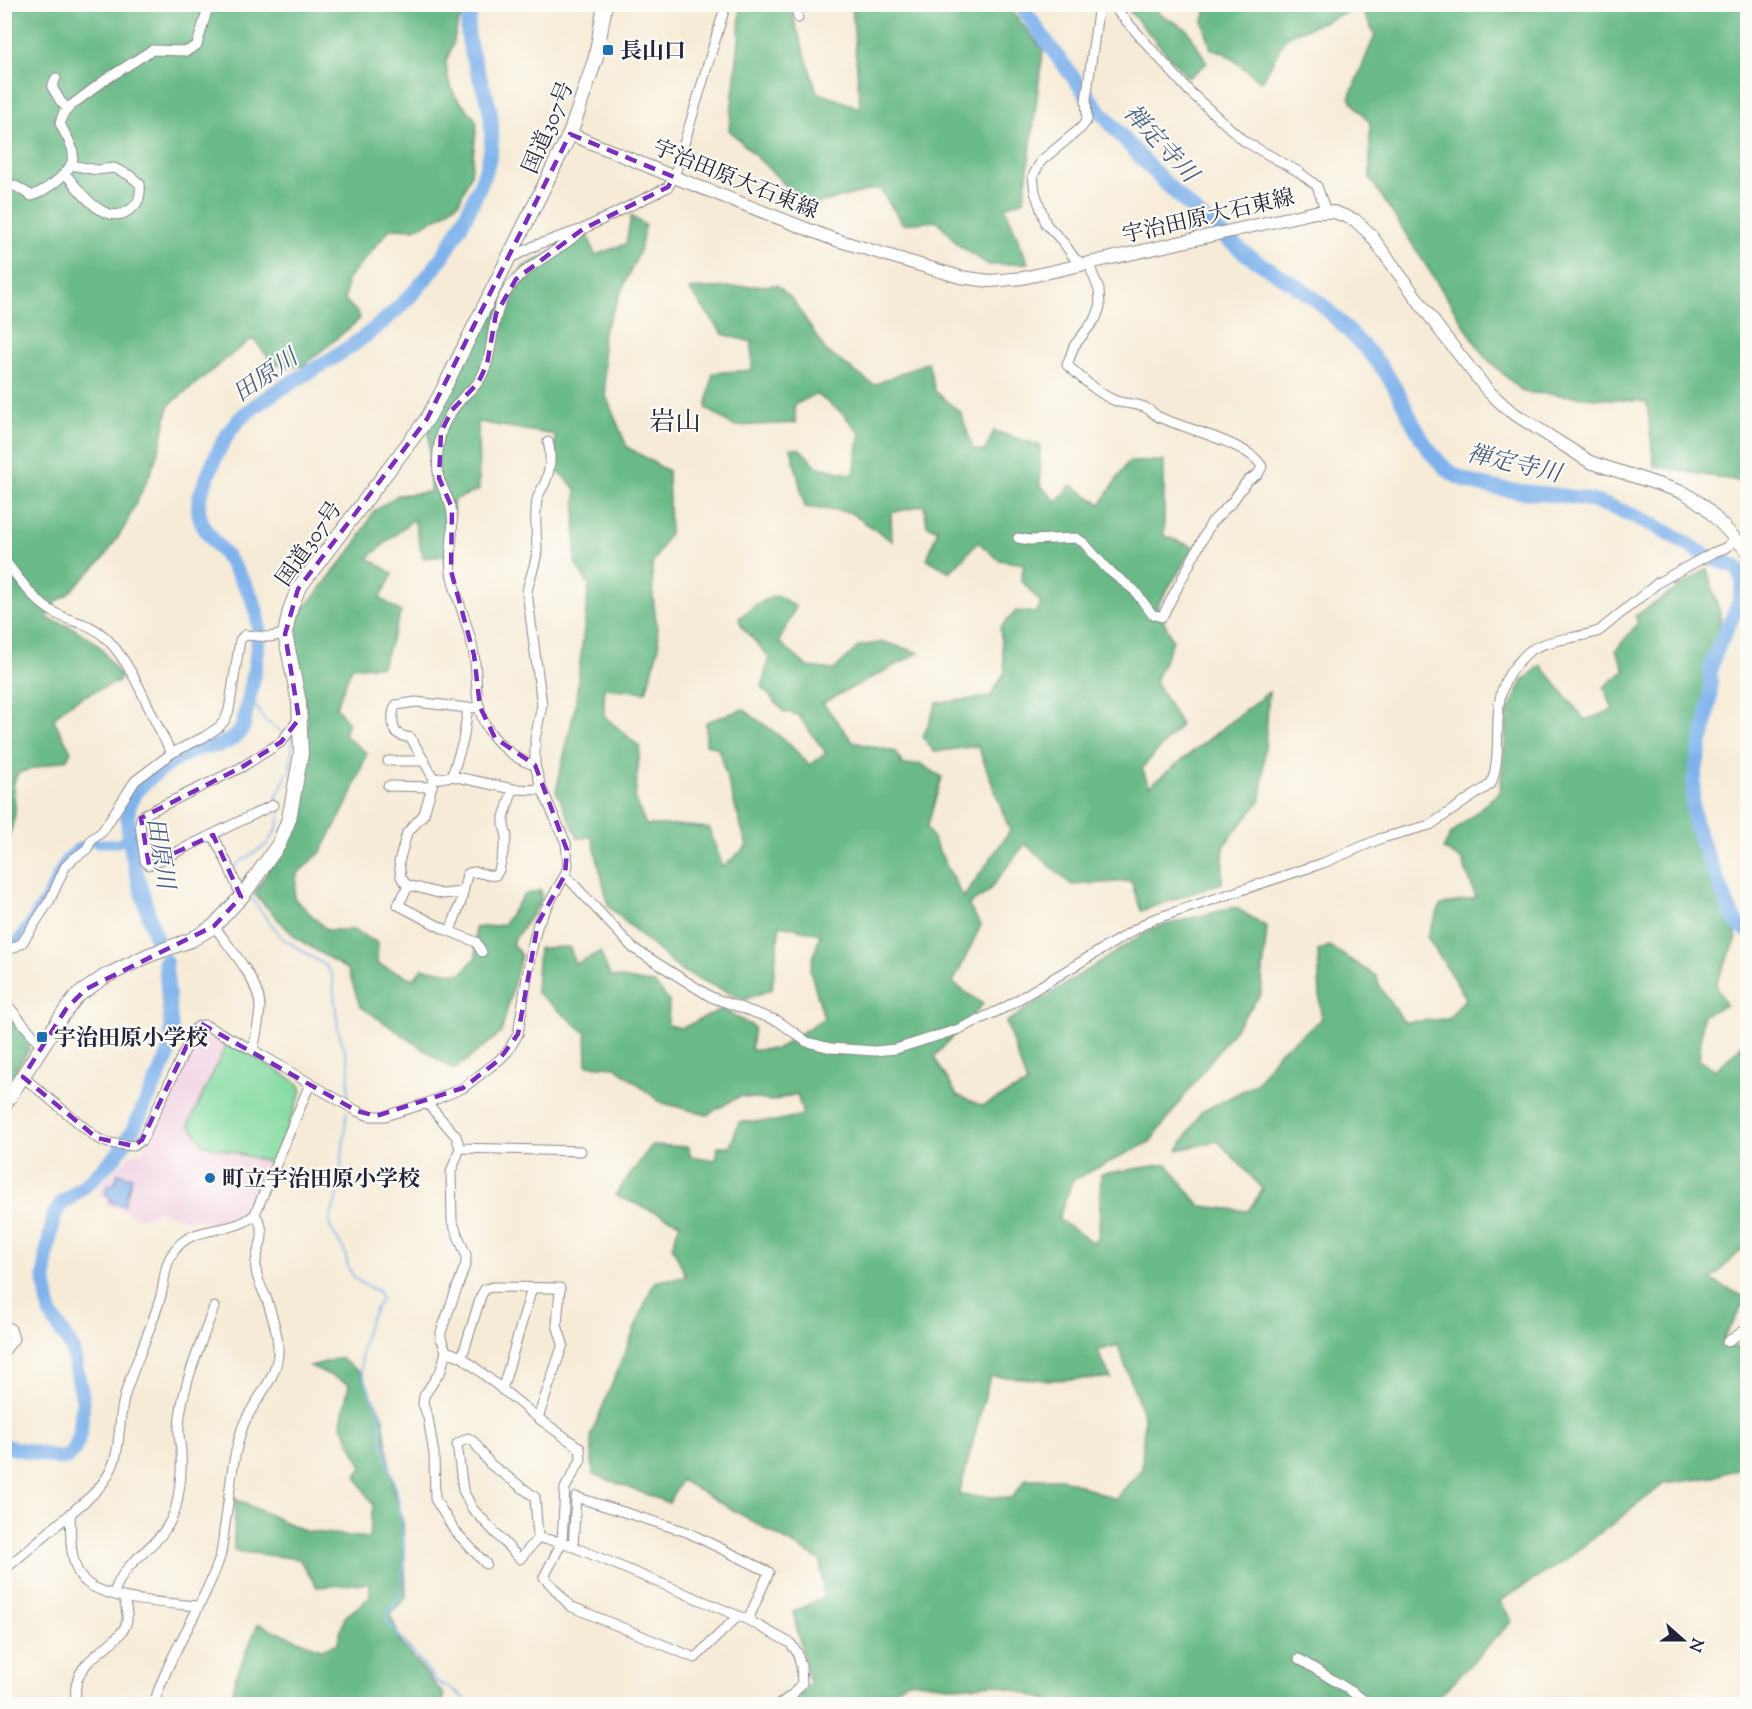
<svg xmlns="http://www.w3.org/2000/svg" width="1752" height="1709" viewBox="0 0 1752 1709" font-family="'Sorts Mill Goudy','Noto Serif JP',serif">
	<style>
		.built { fill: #f1d0e3 }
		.green { fill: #82da9f; stroke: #527e6d; stroke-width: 1.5 }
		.forest { fill: #69ba86; stroke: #466e60; stroke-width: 1.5; fill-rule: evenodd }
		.water { fill: #7fb2ec; stroke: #506a94; stroke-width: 1.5 }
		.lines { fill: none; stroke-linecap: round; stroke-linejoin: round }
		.stream { stroke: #7fb2ec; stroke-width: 2 }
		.canal { stroke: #7fb2ec; stroke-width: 9 }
		.river { stroke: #7fb2ec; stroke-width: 15 }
		.minor-casing { stroke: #8c8688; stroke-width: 11 }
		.major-casing { stroke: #8c8688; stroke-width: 14 }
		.highway-casing { stroke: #8c8688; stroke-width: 16 }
		.minor { stroke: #fff; stroke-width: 9 }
		.major { stroke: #fff; stroke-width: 12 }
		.highway { stroke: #fff; stroke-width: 14 }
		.marked { fill: none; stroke: #7b2cbf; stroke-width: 4.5; stroke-dasharray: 12 8; stroke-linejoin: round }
		.poi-dot { fill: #1f6fb2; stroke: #fdfcf7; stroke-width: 2 }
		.labels { text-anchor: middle; stroke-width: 4.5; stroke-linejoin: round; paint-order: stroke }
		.poi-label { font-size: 22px; font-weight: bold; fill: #22223b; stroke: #fdfcf7; text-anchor: start }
		.street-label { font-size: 22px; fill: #22223b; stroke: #fdfcf7 }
		.water-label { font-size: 24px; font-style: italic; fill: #475c82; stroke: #fdfcf7 }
		.quarter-label { font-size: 26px; fill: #22223b; stroke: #fdfcf7 }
	</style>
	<rect width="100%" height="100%" fill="#fdfcf7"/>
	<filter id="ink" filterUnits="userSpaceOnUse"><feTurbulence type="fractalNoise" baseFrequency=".0167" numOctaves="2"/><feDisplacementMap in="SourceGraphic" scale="12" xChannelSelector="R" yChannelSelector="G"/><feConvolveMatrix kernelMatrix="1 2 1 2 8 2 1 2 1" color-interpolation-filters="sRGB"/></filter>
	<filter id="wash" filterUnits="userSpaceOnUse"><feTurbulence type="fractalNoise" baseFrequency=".008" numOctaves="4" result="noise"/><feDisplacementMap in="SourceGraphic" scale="24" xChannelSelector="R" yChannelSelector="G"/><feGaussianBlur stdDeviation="1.35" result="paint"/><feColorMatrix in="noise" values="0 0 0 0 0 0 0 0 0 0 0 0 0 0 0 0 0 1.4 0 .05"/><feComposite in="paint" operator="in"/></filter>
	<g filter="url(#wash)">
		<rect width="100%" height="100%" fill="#f6ebd6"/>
		<path class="built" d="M203 1032 252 1055 299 1084 302 1091 254 1210 249 1216 226 1224 225 1223 214 1224 191 1217 189 1220 158 1211 147 1217H136L124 1211 104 1205 106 1199 98 1197 103 1181 131 1155 142 1152 156 1121 163 1117 164 1112 162 1108 199 1034Z"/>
		<path class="green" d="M227 1043 252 1055 299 1084 302 1091 273 1163 203 1144 189 1124Z"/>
		<path class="forest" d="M1207 4 1747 5V484L1733 480 1654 466 1647 402 1523 392 1484 356 1370 178V123L1349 98 1375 35 1360 7 1286 37 1262 82 1223 52 1211 49 1203 22Z
			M5 5H469L458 22 453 44 446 62 448 79 455 96 473 116 477 123 471 174 459 202 441 216 415 229 391 228 347 280 345 300 359 314 360 319 303 366 287 367 274 364 254 340H250L169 405 161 443 151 472 124 528 104 558 67 595 56 602 47 618 71 627 89 638 100 647 121 677 119 682C101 688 62 703 54 720L71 751 67 759 18 773C9 788 16 796 15 812 14 824 10 835 5 845Z
			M740 5H789L817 92 860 108 852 5H1007L1043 50 1024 200 1005 207 1028 263 989 265 958 245 938 221 903 224 879 188 807 206 729 130 739 42Z
			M1124 5H1156L1158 13 1187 29 1207 63 1188 78Z
			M631 216 645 225 640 250 602 335 606 396 627 447 668 471 670 531 652 565 653 596 659 646 646 692 604 688V716L640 747 635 799 646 825H674L709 828 723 867 747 846 718 748 706 744V722L743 709 785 740 810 765 826 753 798 715 784 712 762 687 769 657 742 627 739 618 757 604 777 595 796 607 779 642 808 667 834 670 859 646 884 642 919 653 823 703 853 742 896 752 903 765 921 764 942 777 927 827 963 898 1010 831 978 746 934 752 923 737 937 703 990 697 1005 672 1000 628 1016 611 1036 613 1041 603 1021 580 1024 564 999 560 978 542 950 572 927 559 938 530 927 525 924 505 891 513 892 541 849 512 805 507 791 448 800 449 818 467 854 475 860 433 842 413 816 394 794 405 796 423 734 426 706 408 713 373 752 370V342L723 334 689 289 777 285 793 300 826 351 874 385 928 362 935 391 961 413 973 449 984 452 994 431 1040 446V485L1057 502 1071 485 1101 504 1128 462 1164 461V536L1194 547 1157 606 1173 641 1155 681 1181 725 1142 768 1149 786 1269 692 1261 800 1224 845 1222 883 1141 911 1131 881 1072 885 1025 844 987 893 968 905 981 925 953 983 983 1004 934 1057 957 1095 982 1106 1027 1084 1006 1022 1153 928 1235 907 1267 927 1261 994 1150 1142 1073 1180 1058 1219 1094 1243 1099 1234 1101 1174 1167 1164 1200 1206 1248 1211 1263 1189 1218 1141 1178 1150 1201 1112 1256 1084 1278 1053 1321 1020 1318 951 1329 946 1376 976 1381 989 1404 1022 1448 1019 1466 998 1427 937 1441 905 1476 898 1462 860 1443 849 1451 834 1500 791 1508 711 1523 681 1541 665 1585 720 1613 710 1604 687 1625 670 1616 650 1638 623 1635 616 1707 569 1721 617 1686 793 1737 938 1716 984 1726 1005 1703 1015 1699 1060 1716 1070 1747 1040V1244L1711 1280 1747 1298 1723 1339 1735 1348 1747 1335V1465L1714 1477 1664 1484 1563 1562 1500 1601 1512 1621 1432 1704H1044L1047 1700 995 1684 956 1687 908 1681 876 1704H792L810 1684 793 1612 824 1597 820 1560 681 1480 669 1503 593 1474 591 1435 654 1282 686 1276 672 1246 680 1223 615 1195 652 1145 689 1147 690 1156 716 1160 718 1146H730L739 1122 775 1121 803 1115 797 1094 771 1101 740 1096 707 1115 660 1102 616 1067 587 1065 586 1033 536 992 539 948 570 947 575 964 600 952 610 976 655 984 669 1001 668 1025 682 1028 722 1009 754 1027 751 1050 777 1049 824 1018 810 970 820 934 780 925 772 989 744 1000 680 970 609 907 592 837 578 838 556 791 575 707 589 585 575 563 576 489 556 470 555 435 478 422 479 490 454 500 445 556 423 558 414 519 368 558 393 574 380 598 401 612 382 666 352 667 336 707 348 723 344 735 367 753 350 798 321 852 297 874 294 898 327 930H353L378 943 377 964 414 979 422 968 461 974 476 957 475 928 503 925 524 895 541 890V902L512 943 521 956 501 1033 454 1070 360 1006 348 970 296 938 254 894 292 830 308 723 293 637 300 614 356 544 373 512 398 495 430 492 429 424 488 318 524 266 588 235 595 255 626 244ZM1118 1345 1144 1418 1142 1469 1115 1499 1064 1479H1026L1012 1498 959 1495 990 1376 1048 1380 1111 1378 1098 1351Z
			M5 1010 30 1042 29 1050 5 1085Z
			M340 1358 361 1373 383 1418 393 1487 403 1523 406 1598 390 1614 402 1644 444 1695 443 1704H230L235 1679 258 1624 321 1649 337 1644 345 1617 370 1597V1583L317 1587 299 1559 234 1551 235 1499 305 1531 369 1538 373 1505 356 1476 362 1467 341 1423 349 1384 310 1366Z"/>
		<path class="water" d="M118 1173 132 1177 124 1206 110 1202 111 1197 105 1195 108 1184 114 1185Z"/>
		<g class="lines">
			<path class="stream" d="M249 695 265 721 284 733
				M234 871 237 864 266 845 276 831 280 818 276 798 290 768 293 738 289 735
				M251 898 282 938 326 966 332 975 338 1029 349 1064 348 1100
				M347 1112 338 1194 330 1219V1227L345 1252 348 1267 353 1276 361 1283 379 1292 381 1299 369 1321 362 1346 361 1370 381 1418V1436L398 1497 405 1557 401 1593 388 1614 387 1621 437 1682 457 1692 470 1704"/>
			<path class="canal" d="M95 843H118L130 837
				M9 946 18 940 44 900 65 859 77 848 85 845"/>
			<path class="river" d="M1020 4C1082 95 1154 183 1241 250 1266 270 1298 283 1322 305 1336 317 1348 331 1361 344 1375 357 1386 372 1395 388 1412 418 1423 453 1452 473 1480 493 1550 492 1584 499 1628 509 1669 532 1706 556 1716 562 1732 561 1739 571 1751 589 1729 622 1722 639 1718 648 1712 658 1711 668 1709 680 1711 692 1709 705 1703 745 1684 791 1697 831L1732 915 1740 926 1748 931
				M157 942C148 911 120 832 130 803 138 781 179 755 200 748 205 746 209 747 214 746 225 745 238 736 243 727 249 695 264 641 256 610 251 592 239 575 228 559 215 540 195 526 199 500 201 490 207 480 210 470 218 451 227 430 243 416 277 386 320 369 357 342 386 321 414 295 435 267 454 242 488 178 491 148 492 135 492 120 489 107 484 85 465 46 468 24 468 17 473 10 478 4
				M4 1446 59 1458 67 1457 74 1450 80 1435 83 1400 72 1348 50 1313 45 1281 46 1257 54 1216 60 1205 88 1183 116 1156 133 1130 167 1058 172 1037 165 961"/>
		</g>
	</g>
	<g filter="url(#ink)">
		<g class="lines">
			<g class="minor-casing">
				<path id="minor" d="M795 4 798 18
					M1111 4 1190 92 1244 141 1299 172 1317 186 1326 212
					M56 78 52 87 61 102 68 109
					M65 173C77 188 104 227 128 211 139 204 141 197 140 184L129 175 114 168 97 170 71 165
					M4 183 15 186 32 196C47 189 75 172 73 153 73 144 63 132 60 123L63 114 73 104 105 80 152 50 187 51 197 45 209 4
					M509 259 536 245 583 229 668 187 674 177 726 4
					M1018 538 1029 540 1076 538 1084 543 1107 569 1134 590 1152 614 1162 617 1211 523 1232 502 1247 481 1258 474 1262 467C1252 444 1182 428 1159 417 1154 414 1149 409 1144 407 1135 403 1125 404 1116 401 1098 394 1082 378 1067 365L1074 346 1096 318 1100 307 1099 290 1090 267 1075 259 1063 242 1046 224 1035 192 1033 176 1041 161 1081 128 1087 120 1086 100 1099 4
					M4 560C20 579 33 601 55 613 76 625 88 620 108 640 138 672 150 717 172 753
					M480 707 468 708 416 702 396 705C392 711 391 727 397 733 400 736 407 737 411 738L434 779 424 814 407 833 399 862 401 877 408 887 398 905 444 929 476 942 482 952
					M388 761H425
					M535 765C516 761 492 740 484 722 474 701 478 677 474 655 470 627 456 600 451 572 448 551 456 528 451 508 449 498 442 489 439 478 436 465 438 447 441 433 445 419 455 406 465 395 469 391 475 387 478 382 495 358 489 326 502 300 518 265 557 255 583 229
					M452 776 463 741 468 708
					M434 779 452 776 513 789 542 790
					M388 786 432 787
					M273 805 154 863 149 865 145 861 140 824 141 818 145 814 242 767 281 742 299 719
					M213 835 229 867 238 889 243 895
					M565 875 633 948 711 997 778 1021 807 1042 831 1048 875 1051 896 1049 959 1029 1004 1008 1151 920 1323 863 1382 838 1430 825 1491 784C1506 745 1486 700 1515 666 1520 661 1525 654 1531 650 1551 638 1577 639 1599 631L1659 582 1712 553 1725 548 1736 539
					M408 885 442 894 463 892
					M214 926C229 947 260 981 260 1008 259 1022 256 1036 253 1050
					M450 931 461 902 467 874C477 868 486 878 496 875L499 870 507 836 504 826V817L513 789
					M4 953 22 943 50 900 65 867 73 859 87 849 92 839 102 832 135 781 172 753 204 737 219 727 225 720 229 710 240 640 245 635 269 637 285 634
					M4 1001 42 1046
					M23 1077 97 1138 108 1143 134 1146 142 1140 195 1029 199 1026 205 1025 253 1050 357 1111 370 1116H385L427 1103 463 1088 499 1060 508 1051 518 1034 531 952 538 923 565 875 568 865 566 843 541 787 535 765V739L542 705 527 592C529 579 536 564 537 551 537 534 534 517 537 500 538 494 542 489 545 483 550 470 552 456 548 442
					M427 1103 456 1136 460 1148 451 1172 452 1221 466 1255V1263L441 1332V1338L446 1351 441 1370 424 1396 423 1404 428 1418 434 1454 435 1499 454 1530 486 1564
					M460 1148 581 1151
					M4 1325 11 1329 14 1339 4 1352
					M1727 1342 1748 1328
					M446 1351 462 1357 538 1418 580 1448 581 1460 565 1488 562 1542 544 1577 570 1606 695 1658 737 1617
					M462 1357 481 1296 485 1289 493 1287 560 1288 557 1325 563 1344 538 1418
					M502 1390 532 1288
					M468 1438 474 1442 490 1464 535 1497 538 1538 520 1559 472 1508 463 1490 457 1444Z
					M70 1513C71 1533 69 1560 81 1577 99 1601 170 1603 198 1606
					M538 1538 562 1542 748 1620 790 1643 797 1652 801 1666 802 1683 792 1695 780 1704
					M573 1547 576 1497 687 1532 769 1572 748 1620
					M4 1570 90 1497C130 1460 112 1432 127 1388 137 1359 150 1331 159 1302 165 1286 163 1268 172 1254 192 1221 232 1237 255 1214L310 1084
					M113 1594C117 1586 120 1577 126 1570 145 1548 167 1538 176 1507 180 1489 182 1470 181 1452 181 1445 178 1437 179 1429 180 1390 201 1344 214 1307
					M1299 1659 1351 1691 1369 1704
					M77 1704C76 1699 75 1691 76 1686 80 1654 124 1644 127 1620 128 1613 125 1604 124 1597
					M154 1704C169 1653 202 1610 219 1560 223 1549 223 1536 225 1524 230 1492 232 1457 243 1426 253 1401 277 1380 278 1353 279 1336 272 1316 267 1300 263 1290 257 1280 256 1270 253 1246 272 1241 255 1214"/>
			</g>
			<g class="major-casing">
				<path id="major" d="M570 134 674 177 830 238 960 277 990 281 1023 278 1315 212H1334L1355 220 1370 234 1442 333 1488 391 1510 411 1590 462 1685 493 1704 506 1748 552"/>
			</g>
			<g class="highway-casing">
				<path id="highway" d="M4 1105 61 1017 77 996 104 977 149 955 191 940 214 926 243 895 279 844 289 819 301 754 299 702 285 634 290 610 298 589 427 419 443 390 570 134 596 57 605 4"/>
			</g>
			<use href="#minor" class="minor"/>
			<use href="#major" class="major"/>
			<use href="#highway" class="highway"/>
		</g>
	</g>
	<path class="marked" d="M570 134 674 177 668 187 583 229 516 279 496 314 487 364 478 383 452 410 441 432 439 478 452 508 451 571 474 655 480 707 495 738 535 765 567 850 565 875 538 923 518 1034 499 1060 463 1088 376 1116 357 1111 198 1022 142 1140 134 1146 97 1138 23 1077 66 1009 86 989 214 926 241 897 213 835 149 865 141 818 242 767 281 742 299 719 285 634 298 589 427 419Z"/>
	<g class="poi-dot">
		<rect x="602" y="44" width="12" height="12" rx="3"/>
		<rect x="36" y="1031" width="12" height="12" rx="3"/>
		<circle cx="210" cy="1178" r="6"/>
	</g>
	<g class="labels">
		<g class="poi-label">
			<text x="620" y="58">長山口</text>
			<text x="54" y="1045">宇治田原小学校</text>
			<text x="222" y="1186">町立宇治田原小学校</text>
		</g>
		<g class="street-label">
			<text transform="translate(547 127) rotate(-67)" y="8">国道307号</text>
			<text transform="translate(736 178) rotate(22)" y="8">宇治田原大石東線</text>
			<text transform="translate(1208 215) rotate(-13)" y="8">宇治田原大石東線</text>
			<text transform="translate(308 543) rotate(-55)" y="8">国道307号</text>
		</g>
		<g class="water-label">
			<text transform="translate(1161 143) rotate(47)" y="8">禅定寺川</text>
			<text transform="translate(265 375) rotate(-35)" y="8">田原川</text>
			<text transform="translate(1514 463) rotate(13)" y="8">禅定寺川</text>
			<text transform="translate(161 853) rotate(81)" y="8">田原川</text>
		</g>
		<g class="quarter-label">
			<text x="675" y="430">岩山</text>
		</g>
	</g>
	<rect width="1752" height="1709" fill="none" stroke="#fdfcf7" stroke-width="24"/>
	<g transform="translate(1683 1640) rotate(111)" stroke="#fdfcf7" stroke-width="4.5" paint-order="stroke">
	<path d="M0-4.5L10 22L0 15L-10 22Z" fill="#22223b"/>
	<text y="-9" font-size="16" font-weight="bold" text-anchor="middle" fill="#22223b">N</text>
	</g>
</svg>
